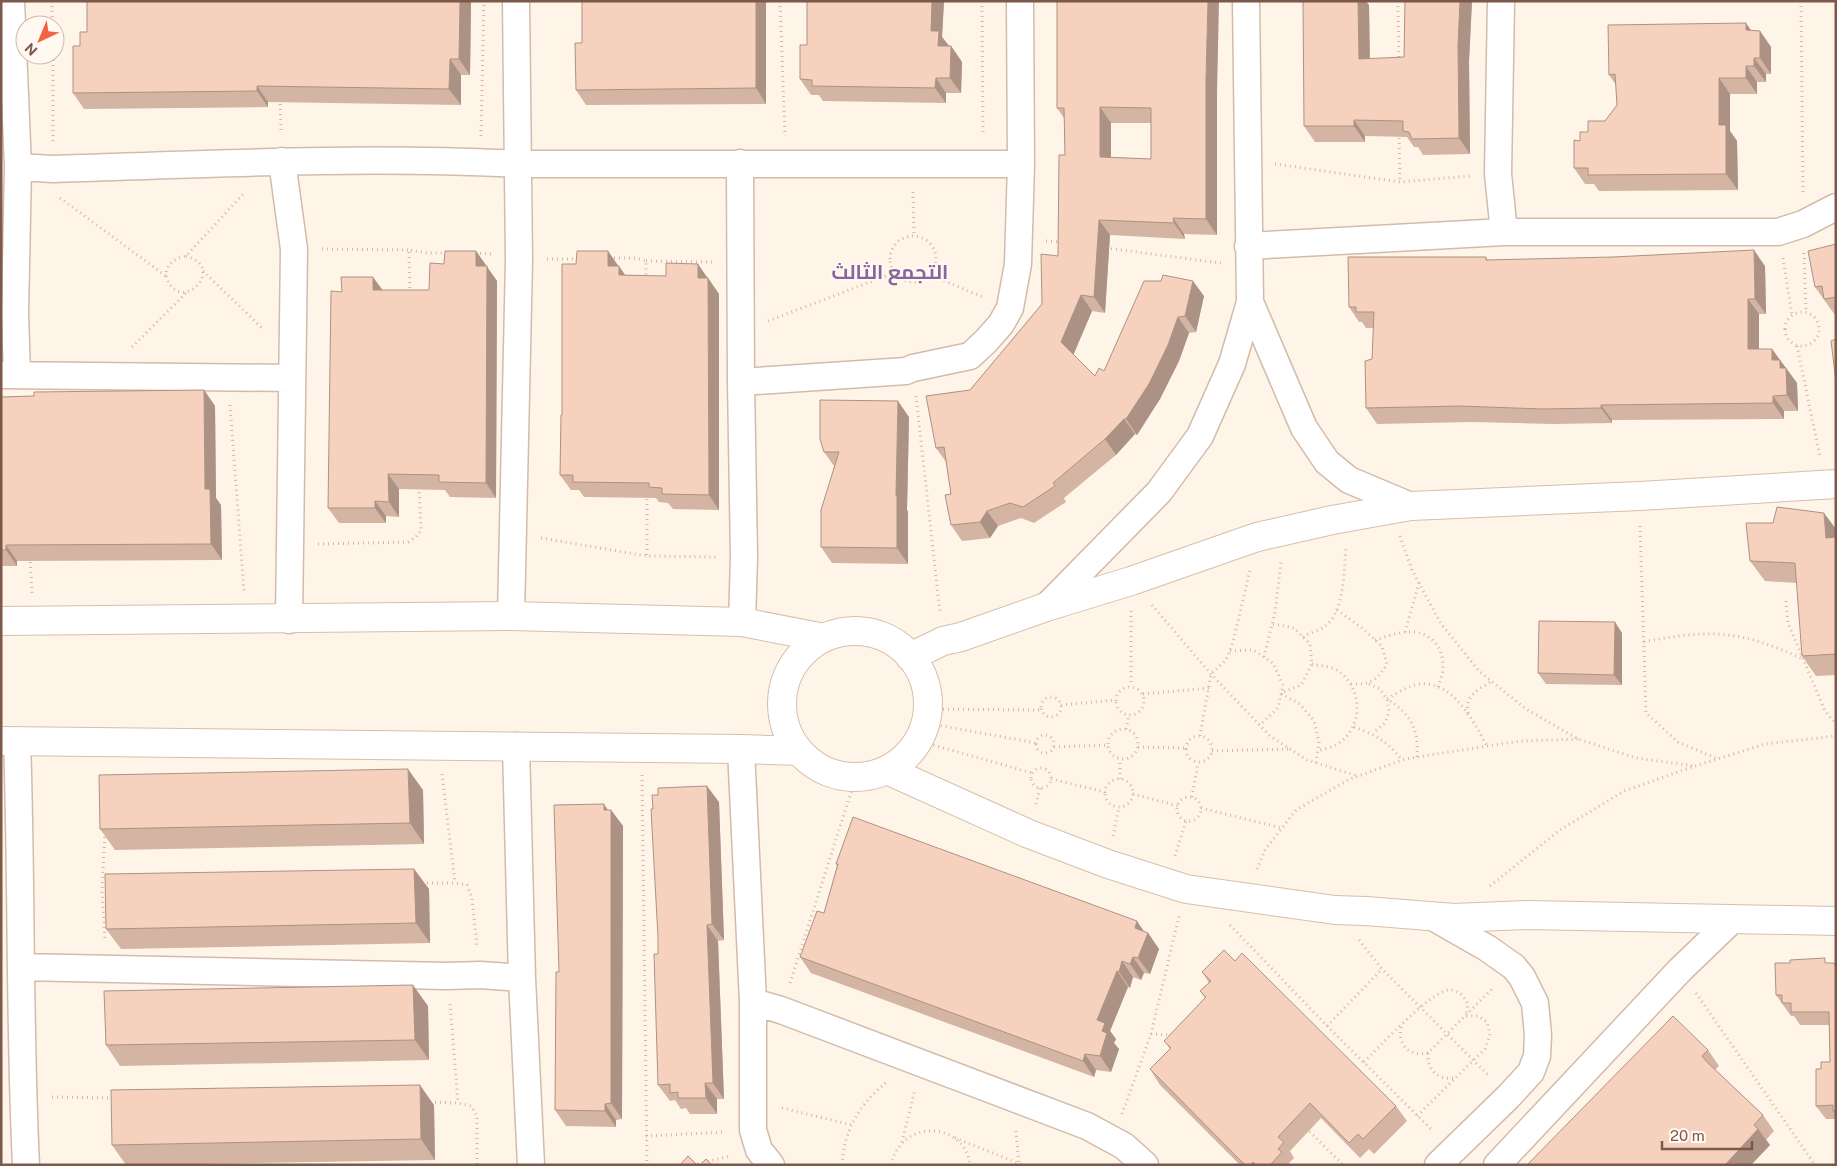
<svg xmlns="http://www.w3.org/2000/svg" width="1837" height="1166" viewBox="0 0 1837 1166" font-family="'Public Sans',Cairo,sans-serif">
	<style>
		.lines { fill: none; stroke-linecap: round; stroke-linejoin: round }
		.street-casing { stroke: #d3bbac; stroke-width: 29 }
		.secondary-casing { stroke: #d8beab; stroke-width: 30 }
		.path { stroke: #dcb49f; stroke-width: 3; stroke-dasharray: 1 4; stroke-linecap: butt }
		.street { stroke: #fff; stroke-width: 26 }
		.secondary { stroke: #fff; stroke-width: 28 }
		.wall { fill: #d4b4a3; fill-rule: evenodd }
		.shaded-wall { fill: #ac9284 }
		.building { fill: #f6d1bd; stroke: #ac9284; fill-rule: evenodd }
		.labels { text-anchor: middle; stroke-width: 4; stroke-linejoin: round; paint-order: stroke }
		.quarter-label { font-size: 20px; font-weight: bold; fill: #89659f; stroke: #fff9f1 }
	</style>
	<rect width="100%" height="100%" fill="#fef5e8"/>
	<g class="lines">
		<g class="street-casing">
			<path id="street" d="M11 1 18 167 15 314 17 375
				M1501 1 1498 174 1504 232
				M282 161 294 249 289 620
				M740 163 741 382 744 557 742 622
				M18 167 53 169C208 164 364 156 519 164H1021
				M1248 246 1504 232H1778L1803 224 1836 207
				M1250 302 1304 428 1327 462 1349 480 1411 506
				M1 375 292 378
				M741 382 906 371 913 368 970 356 986 341 1001 324 1010 308 1018 264 1021 164 1020 1
				M1046 607 1159 492 1200 436 1232 364 1250 302 1246 1
				M511 616 519 260 516 1
				M17 741C22 882 19 1023 26 1165
				M516 746 522 978 531 1165
				M741 749 753 1002V1130L759 1150 771 1165
				M1431 916 1487 948 1514 967 1522 977 1535 1003 1538 1035 1537 1056 1531 1072 1508 1097 1438 1165
				M21 967 447 976 480 975 522 978
				M753 1002 781 1010 1087 1126 1124 1146 1145 1165
				M1497 1165 1680 970 1733 919"/>
		</g>
		<g class="secondary-casing">
			<path id="secondary" d="M1 621 511 616 742 622 824 638
				M782 704a73 73 0 1 1 146 0a73 73 0 1 1-146 0Z
				M910 657 943 641 961 637 1046 607 1131 581 1257 537 1332 520 1411 506 1640 496 1836 484
				M1 741 741 749 799 751
				M887 770 1029 834 1108 864 1186 889 1335 910 1366 911 1454 918 1528 915 1836 921"/>
		</g>
		<path class="path" d="M52 1V25
			M780 1 785 136
			M982 1 983 136
			M1398 1 1399 59
			M1801 1 1803 192
			M53 55V141
			M280 99 281 133
			M1399 133 1400 182
			M481 136 484 1
			M1275 164 1400 182 1470 176
			M913 192 914 236
			M60 198 166 276
			M890 259a23 23 0 1 1 46 0a23 23 0 1 1-46 0Z
			M1046 241 1060 242
			M1106 248 1221 263
			M322 249 409 250
			M475 253 491 254
			M1804 253 1806 312
			M186 256C226 267 185 311 169 283 161 269 172 258 186 256L245 192
			M609 258H635L646 261V280
			M1783 258 1792 315
			M547 259H580
			M646 261 713 262
			M203 271 263 329
			M930 275 983 297
			M410 293 409 250 427 253H449
			M1785 329a17 17 0 1 1 34 0a17 17 0 1 1-34 0Z
			M768 321 894 273
			M1797 346 1820 457
			M132 347 186 293
			M916 396 940 613
			M230 405 244 591
			M647 494V556
			M1640 526 1646 713 1678 742 1718 759
			M1400 536 1412 570 1441 624 1479 671 1526 709 1578 739 1636 758 1695 766
			M541 538 647 556 716 557
			M318 544 408 542 416 537 421 531 419 487
			M30 557 32 593
			M1786 601 1788 623 1825 711 1836 724
			M1152 605 1211 674 1270 736 1307 760 1358 776
			M1337 610 1362 628 1382 646 1387 665C1374 682 1372 684 1351 684
			M1131 611V686
			M1273 624 1294 628 1310 644 1312 664 1301 685 1281 693
			M1405 632 1419 583
			M1303 637C1309 633 1318 631 1324 627 1345 612 1344 570 1346 546
			M1375 640C1385 637 1396 633 1406 632 1429 630 1444 646 1443 668 1443 674 1440 681 1438 687
			M1644 642C1683 634 1721 629 1760 642 1774 646 1789 653 1803 659
			M1230 651 1253 650 1264 657 1273 663 1283 685 1278 708 1260 725
			M1264 657 1275 612 1281 562
			M1312 664C1319 666 1329 666 1335 669 1362 684 1365 725 1339 743 1334 747 1324 749 1317 751
			M1369 684 1380 689 1387 699 1389 711 1385 723 1373 733
			M1116 701a14 14 0 1 1 28 0a14 14 0 1 1-28 0Z
			M1143 694 1209 688
			M1281 694 1300 704 1314 721 1319 742 1316 763
			M1041 707a10 10 0 1 1 20 0a10 10 0 1 1-20 0Z
			M1061 705 1116 700
			M928 709 1042 710
			M1468 713C1464 696 1479 689 1492 681
			M926 723 1036 743
			M1354 727C1376 735 1387 741 1402 760
			M1126 729 1129 715
			M1108 744a15 15 0 1 1 30 0a15 15 0 1 1-30 0Z
			M1036 744a9 9 0 1 1 18 0a9 9 0 1 1-18 0Z
			M1186 749a13 13 0 1 1 26 0a13 13 0 1 1-26 0Z
			M1200 736 1211 674 1226 660 1230 651 1234 638 1250 570
			M919 741 1032 773
			M1054 747 1108 745
			M1138 747 1186 748
			M1212 751 1289 749
			M1417 757C1419 729 1411 714 1387 699 1397 693 1408 686 1419 684 1454 681 1473 721 1487 746
			M1031 778a10 10 0 1 1 20 0a10 10 0 1 1-20 0Z
			M442 774 455 883
			M642 775 647 1165
			M1051 779 1105 792
			M1120 779V759
			M1105 793a14 14 0 1 1 28 0a14 14 0 1 1-28 0Z
			M1133 794 1178 806
			M1192 797 1198 763
			M1177 809a12 12 0 1 1 24 0a12 12 0 1 1-24 0Z
			M1036 804 1040 788
			M1201 808 1282 828
			M105 832 102 889 105 941
			M1113 836 1119 807
			M1175 856 1186 821
			M1257 869 1265 850 1296 810 1348 780 1402 760 1417 757 1520 741 1578 739
			M422 883H455L467 885 472 898 477 947
			M1490 886 1560 830 1624 791 1695 766 1765 744 1836 736
			M1230 925 1327 1026 1433 1131
			M1359 940 1382 969 1489 1076
			M790 983 856 777
			M1696 993 1815 1165
			M450 1004 458 1103
			M1327 1026 1382 969
			M1401 1027C1397 1045 1410 1057 1428 1053
			M1151 1034 1173 1035
			M1364 1062C1379 1047 1429 993 1448 990 1458 989 1464 996 1468 1004L1466 1016H1478L1487 1022 1490 1034 1485 1049 1417 1116
			M1453 1078C1437 1080 1427 1069 1428 1053L1494 987
			M52 1097 114 1098
			M430 1102 458 1103 471 1106 477 1116V1165
			M782 1108 852 1125
			M1122 1114 1151 1034 1179 916
			M1306 1128 1343 1165
			M1016 1131 1019 1165
			M646 1136 725 1132
			M955 1138 1023 1165
			M902 1142 915 1090
			M693 1165 731 1156
			M842 1165C844 1128 861 1103 888 1081
			M891 1165C902 1117 965 1122 970 1165"/>
		<use href="#street" class="street"/>
		<use href="#secondary" class="secondary"/>
	</g>
	<path class="wall" d="M471 1 470 75H461V105L268 102V107L84 109 73 93 80 46Z
		M582 1H766V104L586 105 576 90 582 43Z
		M807 1H944L942 37 949 46H951L962 62 961 93H946V103L823 101 819 95H811L800 79 807 45Z
		M1405 1H1472L1469 61 1470 154 1423 155 1418 147H1414L1407 137 1365 136V142H1315L1304 126 1369 5 1370 59 1404 57Z
		M1751 30 1760 31 1771 47V74H1766V82H1757V94H1730V131L1737 141 1738 190 1599 191 1594 184H1585L1574 168 1580 141 1588 132 1605 121 1617 105 1616 85 1609 75Z
		M1217 94V235L1184 234 1185 239 1110 235 1105 313 1092 311 1073 355 1095 376 1104 371 1204 296 1196 332 1189 333 1179 361 1160 399 1137 435 1135 434 1116 455 1064 498 1066 502 1034 523 1021 518 998 526 990 538 962 541 951 525V494L946 462 936 448 970 390 1042 304 1058 256 1065 155 1064 118 1057 108ZM1111 123H1151V159L1111 157Z
		M1836 244V315H1835L1815 287Z
		M476 251 497 281 496 498 450 497 445 490 399 489V517L386 516V523H339L328 508 342 292 382 290H429L444 264Z
		M608 251 625 275 666 276 698 264 719 294V510L673 509 668 503 659 502 656 498 584 497 579 490H571L560 475 562 415 576 264Z
		M1486 257 1488 260 1765 266 1766 314H1759V349H1772L1797 383 1798 411H1784V419L1612 420V423L1553 424 1471 422 1377 424 1366 408 1372 359 1374 328H1366L1362 322H1359L1349 307Z
		M204 390 215 406 216 498 221 505 222 560 17 561V566H1V397L34 396Z
		M909 417 907 510 908 512V564L832 563 821 547 834 466 824 452Z
		M1773 523 1836 529V675L1816 676 1802 656 1797 583 1765 581 1750 561Z
		M1622 633V685L1546 684 1538 673Z
		M423 790 424 844 115 850 100 829Z
		M719 802 724 940 718 941 724 1099H717V1114H690L686 1108 681 1109 675 1100 670 1101 658 1085V937Z
		M608 810H611L623 826 622 1119 616 1120V1127L566 1126 555 1110 559 972Z
		M836 864 1148 933 1159 949 1150 974 1144 973 1141 980 1133 977 1130 988 1128 987 1110 1031 1116 1039 1114 1043 1119 1049 1111 1072 1096 1070 1094 1077 811 973 800 957 824 913 837 866Z
		M414 869 429 889 430 943 121 949 106 929Z
		M1235 961 1396 1106 1407 1121 1374 1154 1369 1149 1360 1158 1321 1118 1290 1151 1294 1158 1289 1163 1290 1165H1240L1160 1085 1150 1069 1170 1049 1164 1041 1205 998 1200 991 1209 983 1202 972Z
		M1828 963H1834L1836 965V1119H1826L1816 1106 1821 1069 1830 1062 1829 1025H1800L1794 1016H1791L1776 995Z
		M428 1006 429 1060 120 1066 106 1045Z
		M1708 1050 1719 1066 1715 1070 1763 1115 1774 1131 1766 1140 1770 1145 1751 1165H1527Z
		M434 1105 435 1160 126 1165 112 1145Z"/>
	<path class="shaded-wall" d="M460 1H471L470 75 459 59Z
		M756 1H766V104L756 88Z
		M932 1H944L942 37 950 47 938 46 931 31Z
		M1208 1H1219L1217 94V235L1206 219V78Z
		M1356 1H1366L1369 5 1370 75 1359 59Z
		M1460 1H1472L1469 61 1470 154 1459 138 1458 45Z
		M1746 23 1757 39 1746 30Z
		M1760 31 1771 47V74L1760 58Z
		M951 46 962 62 961 93 950 78Z
		M1754 58 1766 74V82L1754 66Z
		M450 59 461 75V105L449 89Z
		M1746 66 1757 82V94L1746 78Z
		M936 78 946 93V103L935 88Z
		M1719 78 1730 94V131L1737 141 1738 190 1726 174 1719 125Z
		M257 86 268 102V107L257 91Z
		M1100 107 1111 123V172L1100 157Z
		M1354 120 1365 136V142L1354 126Z
		M1173 218 1184 234 1185 239 1174 223Z
		M1099 220 1110 235 1105 313 1094 297Z
		M1754 250 1765 266 1766 314 1755 299Z
		M476 251 497 281 496 498 486 483 476 266Z
		M608 251 618 266H608Z
		M698 264 708 279 698 278Z
		M619 266 629 281 619 275Z
		M373 277 384 292 373 290Z
		M708 278 719 294V510L709 495Z
		M1193 281 1204 296 1196 332 1185 316Z
		M1081 295 1092 311 1072 358 1061 342Z
		M1748 299 1759 314V365L1748 349Z
		M1178 317 1189 333 1179 361 1160 399 1137 435 1126 419Z
		M1772 349 1797 383 1798 411 1787 395 1772 360Z
		M204 390 215 406 216 498 221 505 222 560 211 544 205 489Z
		M1773 396 1784 411V419L1773 403Z
		M898 401 909 417 907 510 908 512V564L897 548 896 496Z
		M1601 405 1612 420V423L1601 408Z
		M1124 419 1135 434 1116 455 1105 439Z
		M388 474 399 489V517L389 502Z
		M375 501 386 516V523L375 508Z
		M987 511 998 526 990 538 980 522Z
		M1824 513 1836 529V551L1826 538Z
		M6 545 17 561V566L6 550Z
		M1615 622 1622 633V685L1614 675Z
		M408 769 423 790 424 844 410 823Z
		M707 786 719 802 724 940 712 924Z
		M604 804 611 815V810L623 826 622 1119 611 1103Z
		M414 869 429 889 430 943 416 923Z
		M1137 921 1147 936 1148 933 1159 949 1150 974 1138 958 1135 928Z
		M707 925 718 941 724 1099 713 1083Z
		M1133 957 1144 973 1141 980 1130 964Z
		M1122 961 1133 977 1130 988 1119 972Z
		M1117 971 1128 987 1110 1031 1116 1039 1114 1043 1119 1049 1111 1072 1100 1056 1102 1031 1097 1020Z
		M413 985 428 1006 429 1060 415 1040Z
		M1085 1054 1096 1070 1094 1077 1083 1061Z
		M705 1083 717 1099V1114L706 1098Z
		M420 1085 434 1105 435 1160 421 1139Z
		M605 1104 616 1120V1127L605 1111Z
		M1758 1129 1770 1145 1751 1165H1725Z"/>
	<path class="building" d="M87 1H460L459 59H450L449 89 257 86V91L73 93V46H80V32H87Z
		M582 1H756V88L576 90 575 43H582Z
		M807 1H932L931 31H939L938 46H951L950 78H936L935 88 812 86V80L800 79V45H807Z
		M1057 1H1208L1206 78V219L1173 218 1174 223 1099 220 1094 297 1081 295 1061 342 1095 376 1099 368 1104 371 1144 281H1161L1163 275 1193 281 1185 316 1178 317 1168 345 1149 384 1126 419H1124L1105 439 1053 483 1055 486 1023 507 1010 503 987 511 980 522 951 525 945 495 951 494 944 447 936 448 926 396 970 390 1042 304 1041 254 1058 256 1059 155H1065L1064 108H1057ZM1100 107 1151 108V159L1100 157Z
		M1303 1H1358L1359 59 1404 57 1405 1H1460L1458 45 1459 138 1412 139 1409 132 1403 131V121L1354 120V126H1304Z
		M1746 23V30L1760 31V58H1754V66H1746V78H1719V125H1726V174L1588 175V168H1574V140L1580 141V132H1588V121H1605L1617 105 1615 74 1609 75 1608 25Z
		M1836 244V297L1824 299 1822 286 1815 287 1808 251Z
		M1754 250 1755 299H1748V349H1772V360H1780V368H1786L1787 395 1773 396V403L1601 405V408L1542 409 1460 406 1366 408 1365 361 1372 359 1374 312H1356V307H1349L1348 257H1486V260L1613 257Z
		M445 251H476V266H487L486 483 439 482V475L388 474 389 502 375 501V508H328L331 291 342 292 341 277H373V290H429L430 263 444 264Z
		M577 251H608V266H619V275L666 276V263L698 264V278H708L709 495 662 494V488L649 487V483L573 482V475H560L561 415H562V264H576Z
		M1836 339V382L1831 341Z
		M204 390 205 489H210L211 544 6 545V550H1V397L34 396V392Z
		M820 400 898 401 896 496H897V548L821 547V510L839 452H824L820 439Z
		M1777 507 1824 513 1826 538 1836 537V654L1802 656 1795 563 1750 561 1746 523H1773Z
		M1539 621 1615 622 1614 675 1538 673Z
		M408 769 410 823 100 829 99 775Z
		M707 786 712 924 707 925 713 1083H705L706 1098H678V1092L670 1093V1084L658 1085 654 954H658V937L651 809H653L652 795H658V788Z
		M604 804V810H611V1103L605 1104V1111L555 1110 556 972H559L554 805Z
		M853 817 1137 921 1135 928 1148 933 1138 958 1133 957 1130 964 1122 961 1119 972 1117 971 1097 1020 1105 1023 1102 1031 1107 1033 1100 1056 1085 1054 1083 1061 800 957 817 911 824 913 838 864H836Z
		M414 869 416 923 106 929 105 874Z
		M1224 950 1235 961 1242 953 1396 1106 1363 1139 1358 1134 1349 1143 1310 1103 1278 1137 1284 1142 1278 1149 1282 1152 1270 1165H1256L1253 1162 1250 1165H1245L1150 1069 1171 1048 1164 1041 1206 997 1200 991 1211 981 1202 972Z
		M1825 958V963H1834L1835 966H1836V1111H1833V1105L1816 1106V1069H1821V1062H1830L1829 1012H1791V1003H1782V995H1776L1775 963H1790V960Z
		M413 985 415 1040 106 1045 104 991Z
		M1673 1016 1708 1050 1702 1056 1707 1062 1763 1115 1754 1125 1758 1129 1725 1165H1527Z
		M420 1085 421 1139 112 1145 111 1090Z
		M688 1156 697 1165H680Z
		M706 1159 712 1165H700Z"/>
	<g class="labels">
		<g class="quarter-label">
			<text x="890" y="279">التجمع الثالث</text>
		</g>
	</g>
	<rect width="1837" height="1166" fill="none" stroke="#7c5949" stroke-width="5"/>
	<g transform="translate(40 40) rotate(224)"><circle r="24" fill="#fff9f1" stroke="#cbb9ae"/>
	<path d="M0-4L9 19L0 12L-9 19Z" fill="#f26343"/>
	<text y="-8" font-size="14" font-weight="bold" text-anchor="middle" fill="#7c5949">N</text>
	</g>
	<path d="M1662 1141v8h90v-8" fill="none" stroke="#7c5949" stroke-width="2.5"/>
	<text x="1670" y="1141" font-size="15" fill="#7c5949" stroke="#fff9f1" stroke-width="4" paint-order="stroke">20 m</text>
</svg>
